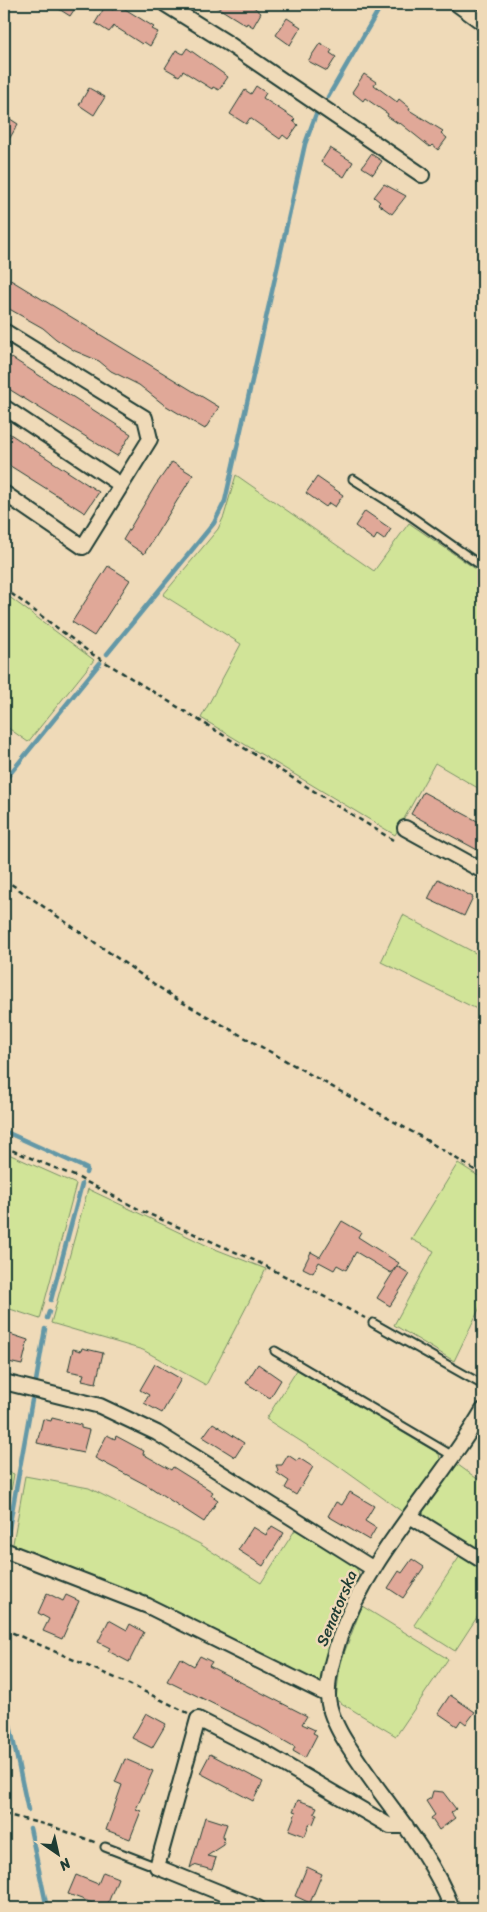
<svg xmlns="http://www.w3.org/2000/svg" width="487" height="1912" viewBox="0 0 487 1912" font-family="Sriracha,sans-serif">
	<style>
		.green { fill: #d1e498; stroke: #789066 }
		.lines { fill: none; stroke-linecap: round; stroke-linejoin: round }
		.stream { stroke: #6498a7; stroke-width: 4.5 }
		.building { fill: #e0a898; stroke: #1f3d34 }
		.lane-casing { stroke: #1f3d34; stroke-width: 11 }
		.street-casing { stroke: #1f3d34; stroke-width: 18 }
		.path { stroke: #1f3d34; stroke-width: 2.5; stroke-dasharray: 5 4; stroke-linecap: butt }
		.lane { stroke: #efdab8; stroke-width: 7 }
		.street { stroke: #efdab8; stroke-width: 14 }
		.labels { text-anchor: middle; stroke-width: 5; stroke-linejoin: round; paint-order: stroke }
		.street-label { font-size: 16px; fill: #1f3d34; stroke: #efdab8 }
	</style>
	<rect width="100%" height="100%" fill="#efdab8"/>
	<filter id="ink" filterUnits="userSpaceOnUse"><feTurbulence type="fractalNoise" baseFrequency=".02" numOctaves="2"/><feDisplacementMap in="SourceGraphic" scale="10" xChannelSelector="R" yChannelSelector="G"/><feConvolveMatrix kernelMatrix="1 2 1 2 8 2 1 2 1" color-interpolation-filters="sRGB"/></filter>
	<g filter="url(#ink)">
		<path class="green" d="M236 475 374 571 409 523 483 574V791L435 763 395 835 201 718 241 644 163 595 218 529 224 516Z
			M4 593 94 660 28 742 4 725Z
			M403 915 483 957V1012L381 962Z
			M4 1152 76 1184 40 1319 4 1307Z
			M458 1163 483 1179V1301L454 1361 394 1325 434 1251 411 1239Z
			M88 1189 210 1247 266 1269 206 1385 143 1350 51 1323Z
			M297 1370 439 1454 441 1464 404 1513 330 1460 266 1419Z
			M454 1462 483 1483V1536L475 1548 425 1518 422 1508Z
			M4 1470 14 1474 4 1531Z
			M25 1476 89 1488 200 1544 261 1583 297 1527 355 1566 359 1573 324 1662 322 1688 12 1549Z
			M460 1556 483 1571V1608L455 1651 414 1625Z
			M362 1606 448 1659 396 1736 336 1700 340 1664Z"/>
		<g class="lines">
			<path class="stream" d="M328 97 382 4
				M107 654 214 523 225 501 305 144 316 114
				M4 781 100 663
				M4 1131 81 1166 87 1169 86 1173
				M51 1300 82 1184
				M47 1318 49 1312
				M36 1381 45 1329
				M6 1545 32 1400
				M4 1568 5 1557
				M4 1685 7 1711 28 1810
				M30 1828 47 1908"/>
		</g>
		<path class="building" d="M51 4H78L70 16Z
			M117 4 154 27 152 29 158 32 150 46 144 42 142 44 114 26 109 32 95 23 106 5 113 10Z
			M212 4H250L261 13 253 27 247 23 246 25Z
			M287 18 301 27 290 45 276 35Z
			M320 43 332 50 330 53 336 57 327 71 308 61Z
			M187 48 228 77 219 90 213 87 212 89 183 71 179 76 165 68 176 50 183 54Z
			M364 74 376 82 374 85 397 102 399 99 410 108 409 110 443 131 441 133 447 138 438 150 432 145 430 147 400 123 399 124 387 116 388 114 365 98 363 101 352 92Z
			M256 86 266 93 263 98 295 119 293 121 298 125 288 139 283 135 280 139 250 118 246 124 230 114 245 90 251 94Z
			M89 88 105 97 94 115 79 105Z
			M4 115 18 124 4 148Z
			M330 148 353 162 344 177 321 162Z
			M371 154 382 161 373 174 362 167Z
			M384 184 406 196 392 214 378 204 380 202 374 197Z
			M4 276 219 407 205 429 163 404 139 385 111 371 99 361 75 351 56 339 43 328 4 306Z
			M4 353 131 434 117 456 4 386Z
			M4 430 99 492 85 513 4 462Z
			M172 462 193 475 144 554 123 540 155 486Z
			M317 477 343 495 335 507 329 503 326 507 306 493Z
			M365 511 391 529 384 540 377 535 374 540 355 526Z
			M108 566 130 580 94 636 72 622Z
			M423 792 483 824V853L411 814Z
			M438 879 473 897 464 916 428 899Z
			M342 1221 361 1232 358 1237 399 1263 391 1273 356 1252 346 1270 337 1265 334 1270 319 1262 313 1273 303 1268 311 1252 320 1257Z
			M397 1266 410 1274 390 1306 377 1298Z
			M4 1332 28 1340 22 1365 4 1361Z
			M82 1348 103 1353 96 1383 82 1380 84 1374 68 1371 73 1349 81 1351Z
			M155 1364 181 1379 162 1413 144 1403 149 1395 140 1390Z
			M258 1364 281 1380 270 1398 246 1383Z
			M52 1418 81 1425V1428L89 1430 83 1453 37 1443 43 1419 51 1421Z
			M213 1423 244 1443 235 1457 203 1437Z
			M107 1435 115 1439 116 1436 144 1451 143 1454 171 1470 173 1467 213 1492 211 1495 218 1500 204 1522 150 1487 95 1458Z
			M288 1455 297 1461 299 1458 313 1467 296 1495 285 1488 289 1481 277 1473 278 1470 276 1465H282Z
			M350 1492 374 1506 365 1521 376 1528 369 1540 328 1516 336 1502 342 1505Z
			M272 1526 284 1533 263 1566 238 1550 253 1527 266 1535Z
			M412 1559 424 1567 403 1598 388 1588 399 1571 402 1573Z
			M47 1593 63 1601 66 1595 79 1601 62 1639 43 1631 49 1619 38 1613Z
			M109 1620 127 1630 130 1624 144 1632 129 1662 108 1651 110 1648 98 1642Z
			M200 1656 212 1662 209 1666 307 1716 302 1724 315 1730 313 1733 317 1735 305 1758 293 1751 295 1747 260 1727 167 1681 180 1658 194 1666Z
			M450 1695 475 1712 466 1724 461 1720 457 1726 438 1713Z
			M146 1713 166 1724 152 1748 132 1738Z
			M210 1754 263 1782 253 1801 200 1773Z
			M125 1759 153 1771 136 1809 141 1811 130 1839 106 1830 122 1785 115 1782Z
			M433 1791 443 1792 456 1809 451 1813 455 1818 439 1830 431 1818 435 1815 426 1801 431 1798Z
			M298 1800 317 1807 314 1813 317 1814 313 1824 310 1823 305 1836 289 1830 296 1812 293 1811Z
			M205 1817 227 1824 223 1835 224 1845 207 1856 216 1858 212 1870 194 1865 190 1868Z
			M307 1867 322 1874 310 1903 295 1896Z
			M103 1872 118 1878 106 1908 68 1894 76 1875 98 1884Z"/>
		<g class="lines">
			<g class="lane-casing">
				<path id="lane" d="M353 479 405 512 483 567
					M373 1323 483 1385
					M275 1351 453 1456
					M105 1847 157 1867"/>
			</g>
			<g class="street-casing">
				<path id="street" d="M165 4 229 44 422 175
					M457 4 483 23
					M4 331 145 418 150 439 83 547 4 493
					M4 407 121 485
					M405 828 483 871
					M4 1382 100 1406 157 1433 372 1568
					M410 1516 483 1561
					M4 1550 148 1606 328 1695
					M258 1908 157 1867 198 1719 263 1752 390 1826H406
					M452 1908C427 1843 376 1794 341 1734 335 1723 328 1708 328 1695 327 1677 334 1656 339 1639 370 1552 437 1489 483 1410"/>
			</g>
			<path class="path" d="M4 588 92 654 393 840
				M4 879 173 997 423 1138 483 1175
				M4 1147 77 1177 142 1211 256 1261 365 1318
				M4 1629 131 1685 188 1713
				M4 1814 51 1826 97 1843"/>
			<use href="#lane" class="lane"/>
			<use href="#street" class="street"/>
		</g>
	</g>
	<g class="labels">
		<g class="street-label">
			<text transform="translate(336 1608) rotate(-67)" y="6">Senatorska</text>
		</g>
	</g>
	<rect width="487" height="1912" fill="none" stroke="#efdab8" stroke-width="20"/>
	<rect x="10" y="10" width="467" height="1892" fill="none" stroke="#1f3d34" stroke-width="2" filter="url(#ink)"/>
	<g transform="translate(58 1854) rotate(146)" stroke="#efdab8" stroke-width="4" paint-order="stroke">
	<path d="M0-4L9 19L0 12L-9 19Z" fill="#1f3d34"/>
	<text y="-8" font-size="14" font-weight="bold" text-anchor="middle" fill="#1f3d34">N</text>
	</g>
</svg>
